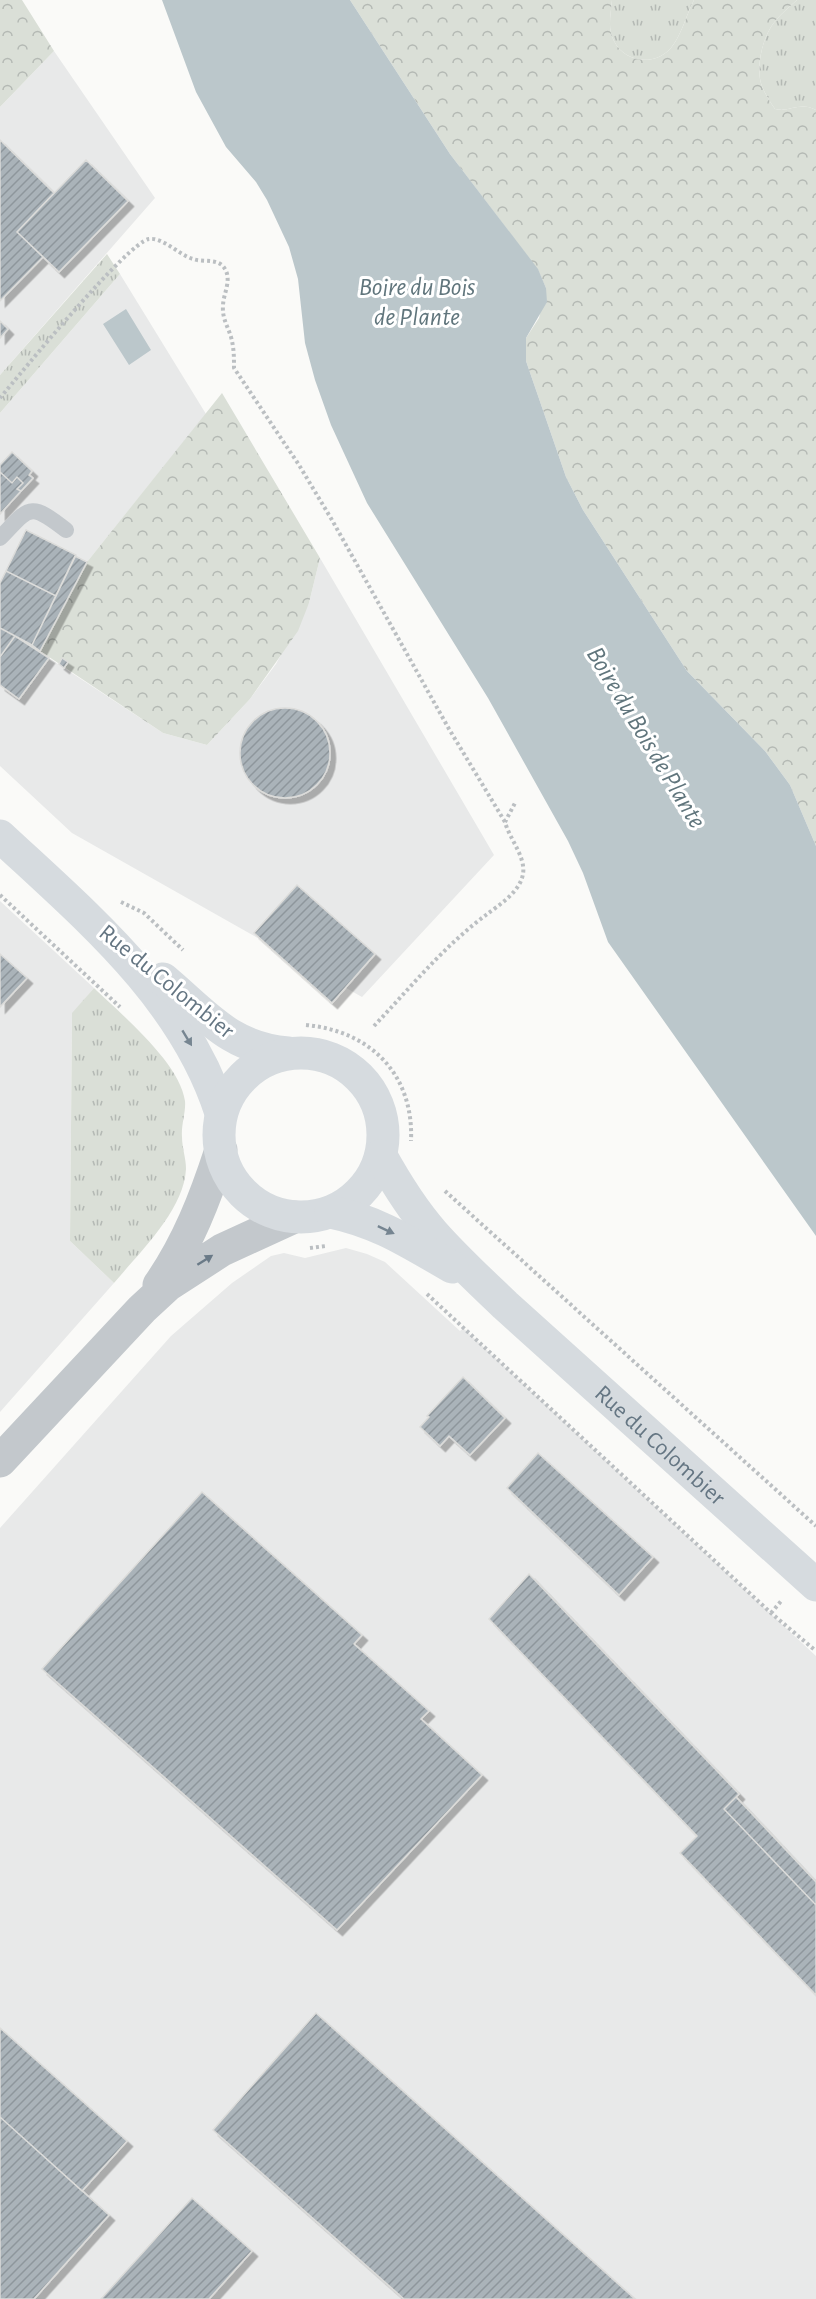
<svg xmlns="http://www.w3.org/2000/svg" width="816" height="2299" viewBox="0 0 816 2299" font-family="'Alegreya Sans',sans-serif">
	<style>
		.built { fill: #e8e9e9 }
		.grass { fill: url(#grass-tufts) }
		.forest { fill: url(#forest-crowns) }
		.water { fill: #bbc7cb }
		.building { fill: url(#building-hatch); stroke: #dcdcda; stroke-width: 1.5; filter: url(#shadow) }
		.lines { fill: none; stroke-linecap: round; stroke-linejoin: round }
		.path { stroke: #bbbfc2; stroke-width: 4; stroke-dasharray: 3 3; stroke-linecap: butt }
		.service { stroke: #c3c8cc; stroke-width: 16 }
		.tertiary { stroke: #c3c8cc; stroke-width: 33 }
		.secondary { stroke: #d6dbdf; stroke-width: 33 }
		.oneway { fill: #768591 }
		.oneway2 { fill: #6a7a87 }
		.labels { text-anchor: middle; stroke-width: 6; stroke-linejoin: round; paint-order: stroke }
		.street-label { font-size: 24px; fill: #657683; stroke: #fff }
		.water-label { font-size: 26px; font-style: italic; fill: #60757c; stroke: #fff }
	</style>
	<defs>
		<pattern id="grass-tufts" width="24" height="20" patternUnits="userSpaceOnUse" patternTransform="scale(1.5)"><rect width="24" height="20" fill="#dadfd7"/><path d="M3 7l-1-3M5 7V3M7 7l1-3M15 17l-1-3M17 17v-4M19 17l1-3" fill="none" stroke="#b4b9b4"/></pattern>
		<pattern id="forest-crowns" width="20" height="18" patternUnits="userSpaceOnUse" patternTransform="scale(1.5)"><rect width="20" height="18" fill="#dadfd7"/><path d="M2 6a3 3 0 1 1 6 0M12 15a3 3 0 1 1 6 0" fill="none" stroke="#b4b9b4"/></pattern>
		<pattern id="building-hatch" width="6" height="6" patternUnits="userSpaceOnUse" patternTransform="scale(1.5)"><rect width="6" height="6" fill="#aab3b9"/><path d="M-1 1l2-2M0 6l6-6M5 7l2-2" fill="none" stroke="#8e969c"/></pattern>
		<filter id="shadow"><feDropShadow dx="5.5" dy="5.5" stdDeviation="0" flood-color="#0004"/></filter>
	</defs>
	<rect width="100%" height="100%" fill="#fafaf8"/>
	<path class="built" d="M54 51 155 198 0 375V107Z
		M120 274 206 414 87 562 49 658 163 733 207 745 250 699 276 664 309 603 320 558 494 855 362 997 72 833 0 766V413Z
		M0 901 94 988 72 1014 70 1241 114 1283 0 1412Z
		M346 1248 367 1254 385 1262 460 1331 463 1328 816 1656V2299H0V1528L171 1336 232 1283 271 1256 284 1253 305 1258Z"/>
	<path class="grass" d="M612 0H694C686 15 681 38 669 50 653 66 624 62 614 41 607 28 611 14 612 0Z
		M797 0H816V110C801 101 790 112 775 109 769 100 762 90 760 79 757 60 764 34 776 20 782 13 790 6 797 0Z
		M107 254 120 274 0 413V375Z
		M94 988C121 1014 180 1063 185 1101 186 1112 181 1125 182 1137 182 1148 186 1158 186 1169 184 1210 140 1252 114 1283L70 1241 72 1013Z"/>
	<path class="forest" d="M0 0H22L54 51 0 107Z
		M350 0H612C611 14 607 28 614 41 624 62 653 66 669 50 681 38 686 15 694 0H797C790 6 782 13 776 20 764 34 757 60 760 79 762 90 769 100 775 109 790 112 801 101 816 110V846L790 785 765 751 687 671 583 510 566 477 526 361V338L539 318 546 288 538 270 450 154Z
		M222 393 320 558 309 603 298 631 250 699 207 745 163 733 40 651 87 562Z"/>
	<path class="water" d="M162 0H350L450 154 538 269 546 288 547 302 526 338V361L566 477 583 510 687 671 765 751 790 785 816 846V1236L608 942 583 873 568 841 488 698 367 503 331 425 315 380 305 343 298 279 289 247 267 200 256 182 226 147 196 92Z
		M126 309 151 350 129 365 103 324Z"/>
	<path class="building" d="M0 140 54 193 17 232 43 257 0 301Z
		M86 160 128 201 59 272 17 232Z
		M0 321 8 329 0 338Z
		M12 452 32 471 29 475 33 478 21 491 17 489 23 483 17 477 12 483 0 472V465Z
		M0 472 12 483 17 477 23 483 17 489 21 491 0 514Z
		M26 530 76 555 56 596 6 571Z
		M75 556 87 562 40 651 32 645Z
		M6 571 56 596 32 645 0 628V583Z
		M0 628 15 636 0 657Z
		M15 636 49 658 19 699 0 685V657Z
		M62 658 68 662 64 668 59 664Z
		M240 753a45 45 0 1 1 90 0a45 45 0 1 1-90 0Z
		M297 885 375 954 332 1003 254 933Z
		M0 954 27 978 0 1007Z
		M463 1377 505 1418 470 1455 449 1436 440 1446 420 1427 429 1417 427 1416Z
		M538 1453 653 1557 619 1595 507 1488Z
		M202 1492 362 1635 354 1644 429 1711 421 1719 482 1775 337 1930 42 1669Z
		M529 1574 739 1794 724 1809 816 1905V1995L680 1853 697 1836 489 1619Z
		M736 1797 816 1882V1905L724 1809Z
		M316 2013 635 2299H404L213 2130Z
		M0 2028 127 2141 82 2191 0 2117Z
		M0 2117 109 2215 34 2299H0Z
		M192 2198 252 2251 209 2299H101Z"/>
	<g class="lines">
		<path class="path" d="M0 398C21 373 128 242 149 239 163 237 179 255 193 259 205 263 220 257 226 271 231 282 223 295 223 306 222 318 228 327 231 337 234 348 234 357 234 368L299 465 332 520 449 729 505 822
			M0 895 120 1007
			M121 902 144 913 183 950
			M306 1025C371 1031 414 1075 411 1141
			M374 1026C410 988 444 946 486 915 499 905 520 892 523 874 526 857 509 838 505 822L515 803
			M445 1191 816 1526
			M310 1248 326 1246
			M427 1294 771 1613 816 1651
			M771 1613 782 1600"/>
		<path class="service" d="M0 538C30 507 29 501 66 530"/>
		<path class="tertiary" d="M159 1285C188 1243 205 1199 221 1150
			M0 1461 142 1309 168 1285 222 1250 294 1217"/>
		<g class="secondary">
			<path d="M0 836C87 917 184 997 221 1113"/>
			<path d="M163 979C205 1014 229 1048 288 1053"/>
			<circle cx="301" cy="1135" r="82"/>
			<path id="s1" d="M381 1156C396 1183 412 1209 433 1233 455 1258 480 1281 505 1305L816 1585"/>
			<path d="M331 1212C379 1222 410 1243 452 1267"/>
		</g>
	</g>
	<defs><path id="oneway-solid" d="M-6-.8H1V-3.2L6.5 0L1 3.2V.8H-6Z" transform="scale(1.5)"/></defs>
	<g class="oneway">
		<use href="#oneway-solid" transform="translate(187 1038) rotate(59)"/>
		<use href="#oneway-solid" transform="translate(386 1230) rotate(25)"/>
	</g>
	<use class="oneway2" href="#oneway-solid" transform="translate(205 1260) rotate(-32)"/>
	<g class="labels">
		<g class="street-label">
			<text transform="translate(167 981) rotate(39)" y="8">Rue du Colombier</text>
			<text dy="8" stroke="none"><textPath href="#s1" startOffset="404">Rue du Colombier</textPath></text>
		</g>
		<g class="water-label">
			<text x="417" y="295">Boire du Bois<tspan x="417" dy="30">de Plante</tspan></text>
			<text transform="translate(647 737) rotate(59)" y="9">Boire du Bois de Plante</text>
		</g>
	</g>
</svg>
